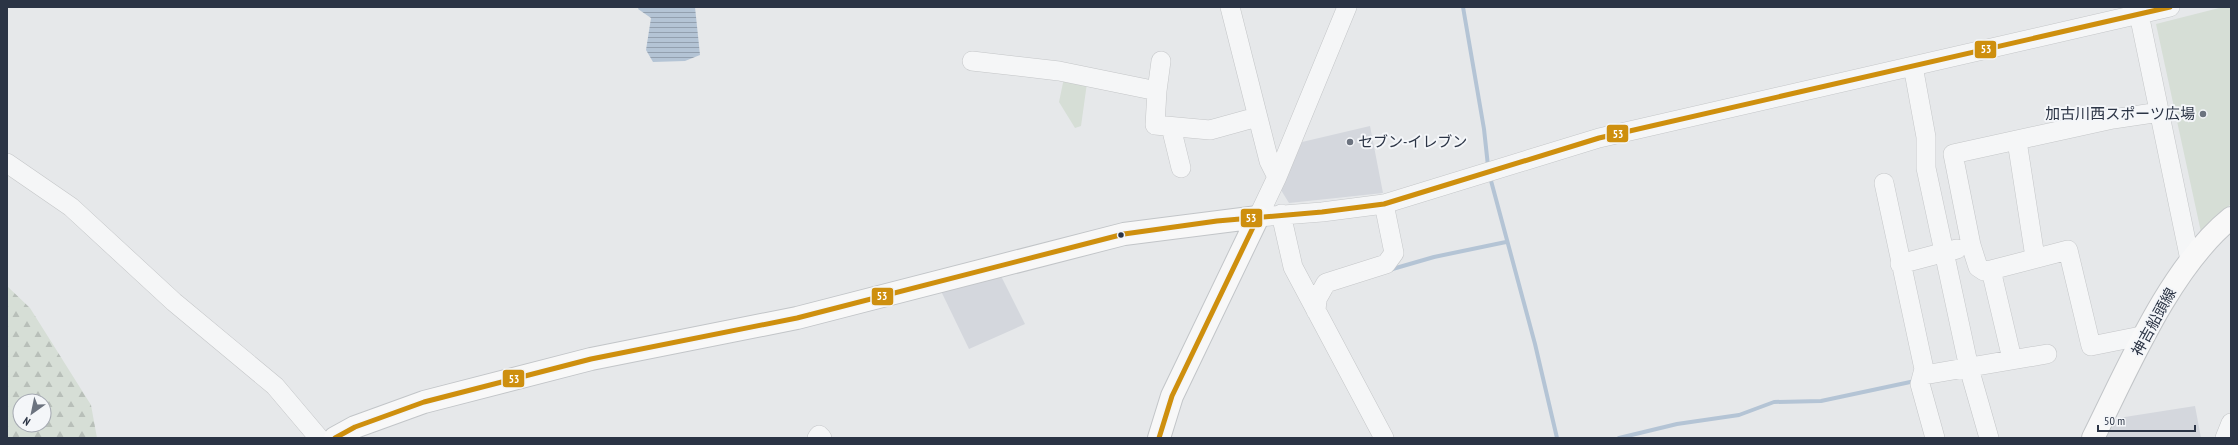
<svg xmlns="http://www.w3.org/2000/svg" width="2238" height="445" viewBox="0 0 2238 445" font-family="'PT Sans Narrow','Noto Sans JP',sans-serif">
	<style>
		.built { fill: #d4d7dd }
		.forest { fill: url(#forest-firs); fill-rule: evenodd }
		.park { fill: #d6ded6 }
		.water { fill: url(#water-rules) }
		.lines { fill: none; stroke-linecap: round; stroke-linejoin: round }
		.stream { stroke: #b4c4d5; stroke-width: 4 }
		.minor-casing { stroke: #c4c6c8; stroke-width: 20 }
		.major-casing { stroke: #c2c5c8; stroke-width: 24 }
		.minor { stroke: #f5f6f7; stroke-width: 19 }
		.major { stroke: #f8f8f8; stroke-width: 22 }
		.bus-1-casing { stroke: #f4f6f9; stroke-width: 8 }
		.bus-1 { stroke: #ce8f0e; stroke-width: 5 }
		.poi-dot { fill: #6c737f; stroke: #f4f6f9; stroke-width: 1.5 }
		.bus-dot { fill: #2b3445; stroke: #f4f6f9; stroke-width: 1.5 }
		.labels { text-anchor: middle; stroke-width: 4; stroke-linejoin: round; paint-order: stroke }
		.poi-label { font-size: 15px; fill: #2b3445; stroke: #f4f6f9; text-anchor: end }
		.street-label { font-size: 15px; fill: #2b3445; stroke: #f4f6f9 }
		.line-badge { stroke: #f4f6f9; stroke-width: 1.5 }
		.badge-label { font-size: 11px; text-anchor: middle; font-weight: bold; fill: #fff }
	</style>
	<defs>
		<pattern id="forest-firs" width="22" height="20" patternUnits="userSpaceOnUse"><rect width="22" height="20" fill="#d6ded6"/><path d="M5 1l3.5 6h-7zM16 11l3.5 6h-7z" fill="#b8bfb9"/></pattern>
		<pattern id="water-rules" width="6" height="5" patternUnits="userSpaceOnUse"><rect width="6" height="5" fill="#b4c4d5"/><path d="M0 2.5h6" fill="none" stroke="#93a0af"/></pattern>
	</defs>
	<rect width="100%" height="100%" fill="#e6e8ea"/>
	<path class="built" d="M1370 126 1383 193 1289 203 1281 190 1302 142Z
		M999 272 1025 324 969 349 940 289Z
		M2195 406 2201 438H2102L2112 419Z"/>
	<path class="forest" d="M7 286 30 308 91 405 97 438H7ZM20 401H44V425H20Z"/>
	<path class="park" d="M2223 7H2231V204L2201 232 2156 24Z
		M1064 78 1087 83 1081 126 1075 128 1059 102Z"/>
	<path class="water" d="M639 7H695L700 55 685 61 653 62 646 50 651 18 638 9Z"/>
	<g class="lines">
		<path class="stream" d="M1463 7 1484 129 1488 166
			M1490 177 1535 344 1557 438
			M1389 270 1434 257 1506 242
			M1619 438 1677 424 1739 415 1774 402 1821 401 1915 381"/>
		<g class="minor-casing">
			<path id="minor" d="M1230 7 1269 161 1277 177
				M2139 14 2190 260
				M972 61 1059 71 1157 91 1155 125 1210 130 1257 117
				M1913 66 1926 137V168L1969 368 1989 438
				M1157 91 1161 61
				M1171 127 1181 168
				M2017 141 2035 257
				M7 163 71 207 174 302 275 386 319 438
				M1884 183 1924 369 1920 384 1935 438
				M1281 214 1293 267 1384 438
				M1258 217 1322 212 1384 204 1599 138 2170 7
				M1258 217 1277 177 1347 7
				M1900 264 1957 249
				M1991 270 1984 271 1978 267 1971 245 1953 154 2113 119 2160 112
				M1316 311 1317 299 1326 283 1386 264 1394 253 1384 204
				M2012 359 1991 270 2068 250 2091 346 2146 335
				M1924 375 2047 354
				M817 438 819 435 822 438
				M2225 438 2231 423"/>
		</g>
		<g class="major-casing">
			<path id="major" d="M335 438 355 427 424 402 591 359 797 318 1124 234 1258 217
				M1159 438 1172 396 1258 217
				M2093 438C2128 368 2170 267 2231 218"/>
		</g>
		<use href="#minor" class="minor"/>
		<use href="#major" class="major"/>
		<g class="bus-1-casing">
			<path id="bus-1" d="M335 438 355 427 424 402 591 359 797 318 1124 234 1217 221 1322 212 1384 204 1599 138 2170 7
				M1159 438 1172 396 1258 217"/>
		</g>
		<use href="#bus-1" class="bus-1"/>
	</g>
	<g class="poi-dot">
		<circle cx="2203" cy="114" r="4"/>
		<circle cx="1350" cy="142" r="4"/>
	</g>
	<circle class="bus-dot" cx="1121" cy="235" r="3.5"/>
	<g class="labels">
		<g class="poi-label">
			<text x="2195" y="119">加古川西スポーツ広場</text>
			<text x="1358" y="147" text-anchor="start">セブン-イレブン</text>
		</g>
		<g class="street-label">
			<text transform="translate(2154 322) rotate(-61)" y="5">神吉船頭線</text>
		</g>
	</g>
	<g class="line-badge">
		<rect x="1974" y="40" width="23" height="19" rx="4" fill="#ce8f0e"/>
		<rect x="1606" y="124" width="23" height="19" rx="4" fill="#ce8f0e"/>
		<rect x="1240" y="208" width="23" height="20" rx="4" fill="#ce8f0e"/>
		<rect x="871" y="287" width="23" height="19" rx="4" fill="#ce8f0e"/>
		<rect x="502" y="369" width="23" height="19" rx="4" fill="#ce8f0e"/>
	</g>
	<g class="badge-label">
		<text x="1986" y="53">53</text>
		<text x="1618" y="138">53</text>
		<text x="1251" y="222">53</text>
		<text x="882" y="300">53</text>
		<text x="514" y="383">53</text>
	</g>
	<rect width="2238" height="445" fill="none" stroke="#2b3445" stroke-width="16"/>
	<g transform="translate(32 413) rotate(213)"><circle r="19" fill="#f4f6f9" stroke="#a4a8b1"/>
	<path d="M0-3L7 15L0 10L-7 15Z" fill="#6c737f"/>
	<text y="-6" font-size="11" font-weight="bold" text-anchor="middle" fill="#2b3445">N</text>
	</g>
	<path d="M2098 425v6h97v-6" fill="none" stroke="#2b3445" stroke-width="2"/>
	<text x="2104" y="425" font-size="12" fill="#2b3445" stroke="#f4f6f9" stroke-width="3" paint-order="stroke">50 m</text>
</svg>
